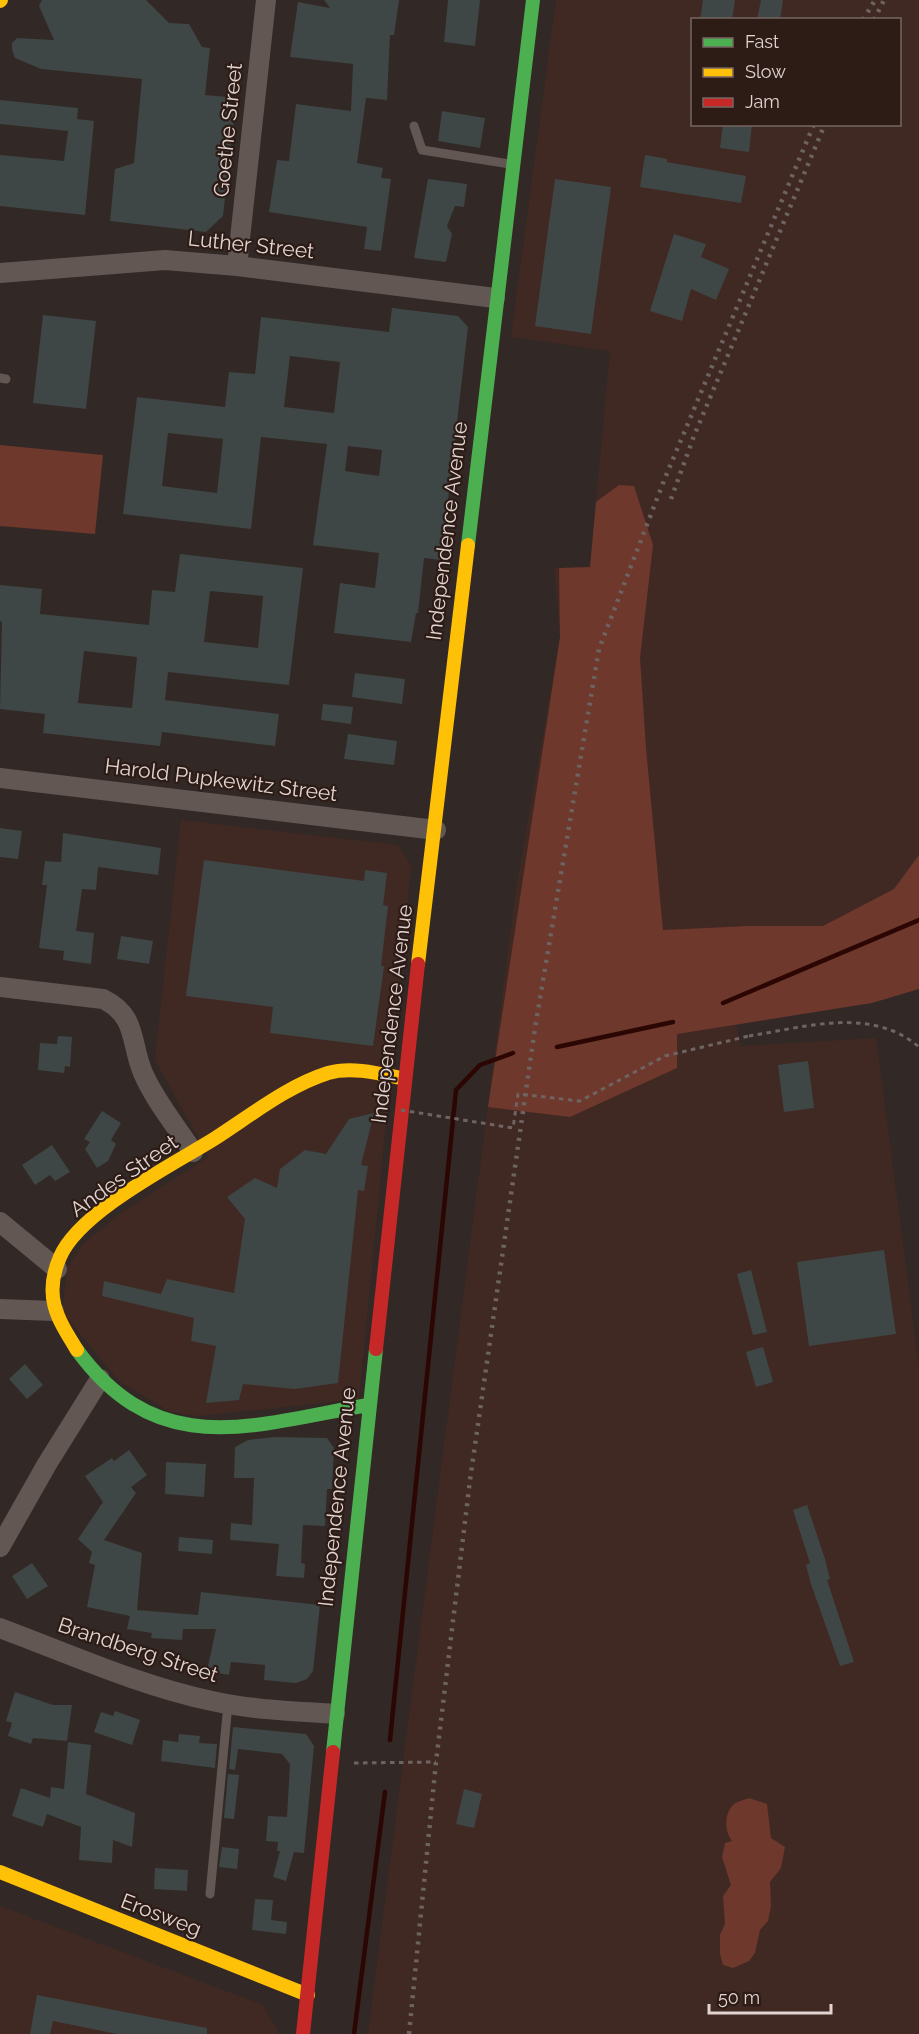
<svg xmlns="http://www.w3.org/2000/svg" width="919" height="2034" viewBox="0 0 919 2034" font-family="Raleway,sans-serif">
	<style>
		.built { fill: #412923; fill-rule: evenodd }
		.green { fill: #6e382c }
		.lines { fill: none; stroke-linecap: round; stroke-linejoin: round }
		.stream { stroke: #2c0603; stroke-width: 4.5 }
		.building { fill: #3e4745; fill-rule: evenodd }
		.path { stroke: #6e6461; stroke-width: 3; stroke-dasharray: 4.5 4.5; stroke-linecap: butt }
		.lane { stroke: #635754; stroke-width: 9 }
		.street { stroke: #635754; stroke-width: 20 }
		.fast { stroke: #4caf50; stroke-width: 14 }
		.slow { stroke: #ffc107; stroke-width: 14 }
		.jam { stroke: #c62828; stroke-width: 14 }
		.rail { stroke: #6d6360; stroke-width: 4.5; stroke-dasharray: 3 6; stroke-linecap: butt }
		.path-bridge { stroke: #6e6461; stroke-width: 3; stroke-dasharray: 4.5 4.5; stroke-linecap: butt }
		.labels { text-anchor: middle; stroke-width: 4.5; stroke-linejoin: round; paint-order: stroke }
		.street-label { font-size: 21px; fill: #e1d4d1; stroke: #2d1b16 }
	</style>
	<rect width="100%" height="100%" fill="#322825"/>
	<path class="built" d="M556 0H919V916L732 1008 741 1046 876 1038 919 1366V2034H368L516 889 560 637 554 568 590 567 610 351 511 337ZM692 20H900V124H692Z
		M181 820 398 845 411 865 359 1399 199 1416 171 1412 120 1382 62 1312 67 1268 82 1245 119 1214 209 1157 155 1060Z
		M0 1906 263 2005 279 2034H0Z"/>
	<path class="green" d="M0 445 103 455 95 534 0 526Z
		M619 485 634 486 653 545 640 658 646 748 663 930 749 926H823L894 889 919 855V989L872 1003 677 1034V1068L570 1117 488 1107 560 637 559 568 590 567 596 502Z
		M749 1798 767 1804 771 1838 785 1847 781 1868 770 1882 771 1906 768 1921 760 1930 755 1953 749 1961 733 1968 723 1965 720 1954V1935L725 1924 723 1896 731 1885 722 1857 725 1843 732 1841C724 1831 724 1813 734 1804 738 1801 745 1800 749 1798Z"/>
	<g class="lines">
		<path class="stream" d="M723 1003 919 920
			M557 1047 673 1022
			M390 1740 456 1090 480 1065 513 1053
			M354 2034 385 1792"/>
	</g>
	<path class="building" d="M42 0H146L169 23 189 24 202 47 210 48 205 95 227 97 235 109 223 216 206 232 110 221 115 169 134 163 142 79 41 69 15 58 12 50V43L17 38 54 40 39 6Z
		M324 0H399L394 35H390L387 100 366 98 357 163 383 168 381 178 391 179 381 251 364 249 367 227 269 212 277 160 289 161 296 104 351 111 353 64 290 57 298 2 330 8Z
		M448 0H480L475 46 444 42Z
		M703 0H735L732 20H700Z
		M761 0H783L780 20H757Z
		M0 100 78 108 77 119 94 121 85 215 0 206V155L64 161 68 131 0 124Z
		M442 111 485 118 480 148 438 141Z
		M723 124H752L749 152 720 148Z
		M645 155 667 159V162L746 176 741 203 640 187Z
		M428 179 467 184 464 207 455 206 447 226 452 234 446 262 414 258Z
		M555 179 611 187 591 334 535 326Z
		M674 234 706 244 701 257 729 269 716 300 691 289 682 321 650 311Z
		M392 308 458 316 468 327 441 560 424 558 418 613H416L411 642 334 633 340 583 375 588 379 553 313 545 327 444 261 437 251 529 123 514 137 397 225 407 229 372 255 374 261 317 389 332ZM290 356 340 362 334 413 284 407ZM168 433 223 439 217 493 162 486ZM348 446 382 450 379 476 345 471Z
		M43 315 96 321 86 409 33 403Z
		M180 554 303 568 289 685 168 672 165 700 279 714 275 746 162 732 160 746 43 733 45 714 0 709 2 622 0 621V585L42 589 40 614 149 625 152 590 175 592ZM210 591 263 596 258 648 204 642ZM84 651 137 657 132 708 78 703Z
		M355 673 405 679 402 704 352 697Z
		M323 704 353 707 351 724 321 720Z
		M348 734 397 741 394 765 344 759Z
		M0 828 22 831 18 859 0 857Z
		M63 833 161 848 158 875 98 867 96 890 82 889 76 931 94 933 91 964 63 960 64 951 39 948 47 885H42L45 861 61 862Z
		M204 860 364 881 365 870 387 873 383 905 388 906 381 966H384L373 1046 270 1033 273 1007 186 996Z
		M121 936 153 941 149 964 117 959Z
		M58 1036 72 1037 70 1067 65 1066 64 1073 38 1070 40 1043 57 1044Z
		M808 1061 814 1108 784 1112 778 1065Z
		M102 1111 121 1123 111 1140 116 1144 108 1161 97 1168 85 1149 90 1142 84 1139Z
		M374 1113 361 1165 368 1166 364 1191 358 1190 338 1383 295 1389 243 1384 239 1400 206 1403 216 1346 191 1341 194 1318 102 1296 104 1281 161 1294 167 1279 234 1293 245 1219 227 1197 255 1178 277 1188 280 1169 305 1150 326 1154 349 1119Z
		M52 1145 70 1172 55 1181 50 1175 35 1185 22 1165Z
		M884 1250 896 1334 809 1346 797 1262Z
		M751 1270 767 1332 753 1335 737 1274Z
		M763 1347 773 1382 756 1387 746 1352Z
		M25 1364 43 1385 27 1399 9 1379Z
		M275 1437 327 1438 334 1448 332 1489H327L325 1526 303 1525 301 1563 305 1564 304 1578 276 1576 279 1544 230 1540 231 1523 252 1525 254 1478H234L235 1447 248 1440Z
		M129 1450 147 1475 131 1487 136 1493 104 1540 142 1553 137 1610 198 1615 201 1592 320 1605 313 1671 307 1679 296 1683 264 1680 265 1665 231 1662 229 1675 207 1671 216 1629H183L182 1640 151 1638 152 1633 127 1629 130 1616 87 1607 95 1565 89 1563 92 1552 78 1539 103 1502 85 1476 112 1458 114 1461Z
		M166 1462 206 1464 204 1497 165 1494Z
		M807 1505 825 1559 830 1579 827 1580 854 1662 840 1666 811 1584 806 1565 810 1563 793 1510Z
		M179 1537 213 1540 212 1554 178 1551Z
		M32 1563 48 1586 27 1599 12 1576Z
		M15 1692 53 1705H72L67 1741 33 1738 31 1744 8 1736 12 1723 6 1721Z
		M115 1711 140 1720 132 1745 94 1732 101 1712 113 1716Z
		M233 1727 306 1734 314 1746 304 1853 294 1852 286 1881 273 1877 280 1851H277L278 1842 266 1841 268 1816 287 1817 290 1764 282 1754 238 1749 235 1770 229 1769Z
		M179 1734 200 1736 199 1743 217 1744 215 1768 161 1761 163 1740 178 1742Z
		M68 1742 91 1745 86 1794 135 1813 132 1847 113 1840 112 1863 79 1860 81 1827 47 1814 43 1827 12 1816 21 1788 50 1798 51 1787 64 1789Z
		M228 1774 239 1775 234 1819 224 1818Z
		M464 1789 482 1794 474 1828 456 1824Z
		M222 1847 239 1849 237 1869 219 1867Z
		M155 1868 188 1870 187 1891 154 1889Z
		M255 1899 273 1900 271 1920 287 1922 286 1934 252 1930Z
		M37 1995 207 2028V2034H117L53 2021 50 2034H30Z"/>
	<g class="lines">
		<path class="path" d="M749 1036C806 1027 871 1006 919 1047
			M354 1763 436 1762"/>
		<path class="lane" d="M414 126 422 150 510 164
			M0 378 6 379
			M210 1894 228 1704"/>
		<path class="street" d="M237 266 266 0
			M0 273 165 260 237 266 495 298
			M0 778 436 830
			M0 987 103 999C138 1016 130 1043 143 1073 155 1101 177 1127 193 1152
			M0 1222 57 1269
			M0 1309 54 1311
			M0 1547 47 1464 100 1379
			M0 1628C70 1654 140 1686 212 1701 252 1710 294 1711 335 1714"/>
		<path class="fast" d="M468 545 533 0
			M77 1350C159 1462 252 1425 368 1405
			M333 1752 376 1349"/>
		<path class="slow" d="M0 1 1 0
			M418 964 468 545
			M77 1350C57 1318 43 1296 60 1257 79 1212 172 1165 214 1139 250 1116 287 1086 328 1073 353 1066 381 1074 405 1079
			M0 1872 308 1995"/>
		<path class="jam" d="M376 1349 418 964
			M303 2034 333 1752"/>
		<path class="rail" d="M863 20 875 0
			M874 20 884 0
			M671 499 694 436 825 124
			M409 2034 436 1762 470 1480 535 1028 599 649 665 478 814 124"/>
		<path class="path-bridge" d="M401 1110 513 1128 518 1094 580 1101 665 1056 749 1036"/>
	</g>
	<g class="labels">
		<g class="street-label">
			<text transform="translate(228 130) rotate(-84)" y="7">Goethe Street</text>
			<text transform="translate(251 245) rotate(6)" y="7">Luther Street</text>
			<text transform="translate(447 531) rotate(-83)" y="7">Independence Avenue</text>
			<text transform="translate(221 780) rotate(7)" y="7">Harold Pupkewitz Street</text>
			<text transform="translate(392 1014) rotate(-83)" y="7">Independence Avenue</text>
			<text transform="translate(124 1176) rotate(-35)" y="7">Andes Street</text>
			<text transform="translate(337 1497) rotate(-84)" y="7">Independence Avenue</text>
			<text transform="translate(138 1650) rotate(18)" y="7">Brandberg Street</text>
			<text transform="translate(161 1915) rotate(21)" y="7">Erosweg</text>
		</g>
	</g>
	<rect x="691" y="18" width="210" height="108" fill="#2d1b16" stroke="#756561" stroke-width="1.5"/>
	<rect x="703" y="38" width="30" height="9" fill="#4caf50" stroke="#756561" stroke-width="1.5"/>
	<text x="745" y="48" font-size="18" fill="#e1d4d1">Fast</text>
	<rect x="703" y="68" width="30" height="9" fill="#ffc107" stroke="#756561" stroke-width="1.5"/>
	<text x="745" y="78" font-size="18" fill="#e1d4d1">Slow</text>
	<rect x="703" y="98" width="30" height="9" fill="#c62828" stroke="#756561" stroke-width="1.5"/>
	<text x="745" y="108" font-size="18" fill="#e1d4d1">Jam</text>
	<path d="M709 2004v9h122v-9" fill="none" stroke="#e1d4d1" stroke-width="3"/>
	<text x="718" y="2004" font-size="18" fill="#e1d4d1" stroke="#2d1b16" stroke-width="4.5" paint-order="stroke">50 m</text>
</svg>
